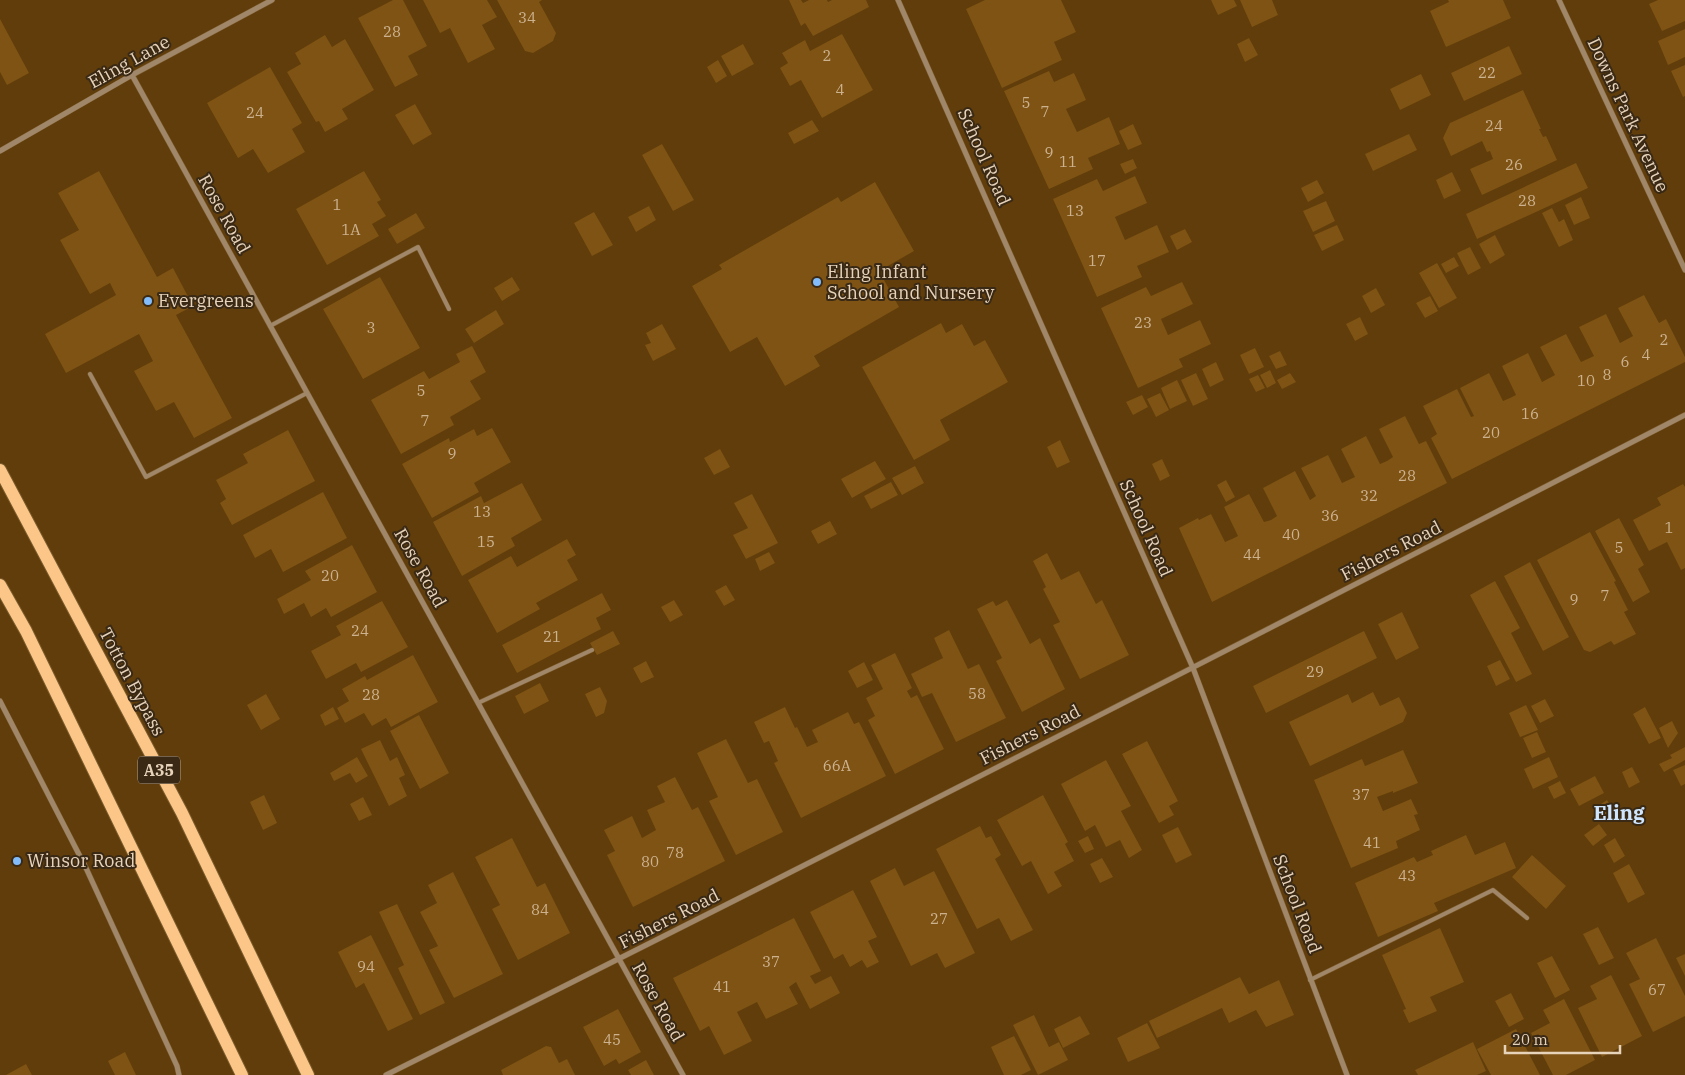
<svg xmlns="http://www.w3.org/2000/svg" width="1685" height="1075" viewBox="0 0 1685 1075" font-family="'IBM Plex Serif',serif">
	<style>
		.building { fill: #7e5314 }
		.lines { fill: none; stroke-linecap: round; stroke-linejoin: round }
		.lane-casing { stroke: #7b5b2d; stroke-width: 5 }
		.street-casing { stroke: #7b5b2d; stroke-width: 6 }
		.primary-casing { stroke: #7b5b2d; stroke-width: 14 }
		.lane { stroke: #a18769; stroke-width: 4 }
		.street { stroke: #a18769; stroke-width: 5 }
		.primary { stroke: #fbc687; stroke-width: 12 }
		.poi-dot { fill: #82bcfa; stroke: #392915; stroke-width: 2 }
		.labels { text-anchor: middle; stroke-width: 4; stroke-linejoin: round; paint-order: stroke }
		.number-label { font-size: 15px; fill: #cdb290 }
		.shield { fill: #392915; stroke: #b39f88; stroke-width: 1 }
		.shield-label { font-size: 16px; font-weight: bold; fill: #e7d2ba }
		.street-label { font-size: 18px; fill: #e7d2ba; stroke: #392915 }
		.poi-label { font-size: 18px; fill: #e7d2ba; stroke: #392915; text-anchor: start }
		.quarter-label { font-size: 20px; font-weight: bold; fill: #d0e6fe; stroke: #392915 }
	</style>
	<rect width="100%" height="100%" fill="#603d0a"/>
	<path class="building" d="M393 0H403L427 46 408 56 418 75 395 87 358 18Z
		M423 0H487L497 17 482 25 495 49 468 63 450 28 440 33Z
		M497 0H542L539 2 556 33 553 41 533 53 525 51Z
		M789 0H801L803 3 809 0H827L828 2 832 0H866L869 7 813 36 805 23 801 26Z
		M985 0H1061L1076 32 1054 42 1062 60 1002 88 966 9Z
		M1211 0H1234L1237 6 1218 15Z
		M1240 0H1272L1278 15 1252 27Z
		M1448 0H1503L1511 18 1446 47 1430 11 1449 2Z
		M1658 0H1685V21L1662 31 1649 4Z
		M0 19 29 73 7 85 0 72Z
		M1685 29V57L1668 65 1658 41Z
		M842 34 873 90 822 118 801 80 790 86 780 68 788 63 782 53 805 40 810 51Z
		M325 35 332 47 345 39 374 90 342 109 348 119 325 132 319 121 316 122 287 72 301 64 295 53Z
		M1249 38 1258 55 1245 62 1237 44Z
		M743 44 754 64 732 76 721 56Z
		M1509 46 1522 74 1464 101 1451 73Z
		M718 60 727 76 716 83 707 67Z
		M1685 65V96L1683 97 1671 71Z
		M270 67 302 123 292 129 305 152 268 173 253 149 238 158 207 103Z
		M1049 71 1054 82 1074 73 1080 86 1086 100 1066 109 1077 132 1109 117 1120 144 1088 158 1093 169 1049 189 1004 91Z
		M1421 74 1431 95 1400 110 1390 89Z
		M1523 90 1541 129H1539L1543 137 1546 136 1557 160 1482 195 1470 169 1493 159 1490 151 1487 152 1482 141 1451 156 1443 138 1450 123Z
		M415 104 432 134 413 145 395 115Z
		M812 120 819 131 794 144 788 133Z
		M1133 124 1142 144 1128 150 1119 131Z
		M1409 134 1417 150 1373 171 1365 154Z
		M662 144 694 200 673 211 642 155Z
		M1133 159 1137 168 1125 174 1120 164Z
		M1576 163 1588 188 1477 239 1466 214Z
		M99 171 157 277 173 268 193 306 176 315 232 418 194 438 174 402 156 411 134 371 153 361 139 334 66 373 45 334 116 295 110 283 90 294 60 240 79 230 58 193Z
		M364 171 381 200 377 202 386 216 372 224 379 236 327 265 296 209Z
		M1452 172 1461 191 1444 199 1436 180Z
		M1135 176 1147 203 1115 217 1125 240 1157 225 1169 252 1137 266 1142 277 1097 297 1053 199 1097 179 1103 191Z
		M1317 180 1324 193 1308 202 1301 188Z
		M875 182 914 251 879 271 899 307 814 356 820 366 785 386 757 337 730 352 692 286 722 269 719 265 838 197 841 202Z
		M1581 197 1590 218 1574 225 1565 205Z
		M1326 201 1335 221 1313 232 1303 211Z
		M649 206 656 220 636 232 628 217Z
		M1552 208 1559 222 1564 219 1573 240 1559 247 1542 213Z
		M594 212 613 245 592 256 574 223Z
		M416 213 425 228 397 244 388 229Z
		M1337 225 1344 240 1322 251 1314 235Z
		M1185 229 1192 242 1177 250 1170 236Z
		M1495 235 1505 255 1490 264 1479 244Z
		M1470 247 1481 268 1468 275 1457 253Z
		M1454 257 1459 266 1446 273 1441 264Z
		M1437 263 1457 298 1439 308 1419 273Z
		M380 277 420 348 363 379 323 309Z
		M512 277 520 290 502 301 494 288Z
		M1182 282 1193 304 1161 319 1168 335 1200 320 1211 344 1179 359 1183 367 1138 388 1101 308 1146 287 1151 296Z
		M1376 288 1385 305 1371 313 1362 296Z
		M1644 295 1659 323 1666 319 1685 357V362L1452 479 1431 438 1437 434 1423 406 1457 389 1471 417 1474 416 1460 388 1489 373 1503 401 1510 398 1516 395 1502 366 1528 353 1542 382 1555 375 1540 347 1566 334 1581 362 1594 356 1579 327 1606 314 1620 343 1633 336 1618 308Z
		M1430 296 1438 311 1425 318 1416 303Z
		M496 310 504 324 474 343 465 329Z
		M1360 317 1368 334 1355 341 1346 324Z
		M941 323 946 333 962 324 974 346 985 340 1008 382 940 420 950 440 914 460 862 367Z
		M662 324 676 349 653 361 645 345 651 343 646 333Z
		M472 346 486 372 470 381 481 399 450 417 454 425 401 454 371 400 424 371 429 379 460 362 456 354Z
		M1255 348 1264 367 1249 374 1240 355Z
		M1280 351 1287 365 1276 369 1269 356Z
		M1216 362 1224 380 1210 387 1202 369Z
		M1270 370 1276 383 1267 388 1260 375Z
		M1196 373 1208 399 1193 406 1181 380Z
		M1290 373 1296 382 1282 389 1277 380Z
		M1258 375 1265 388 1256 392 1249 379Z
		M1177 380 1187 401 1170 409 1161 388Z
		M1160 393 1169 410 1156 417 1147 399Z
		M1142 395 1148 407 1133 415 1126 402Z
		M1405 416 1419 444 1426 441 1447 483 1212 602 1179 528 1198 518 1199 520 1211 514 1225 542 1232 539 1238 536 1224 507 1249 494 1264 522 1271 520 1277 516 1263 488 1295 471 1310 500 1316 496 1301 468 1328 455 1342 483 1355 477 1341 449 1366 436 1380 464 1387 461 1393 457 1379 429Z
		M492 428 511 462 474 483 479 492 432 518 402 464 449 438 450 442 474 429 477 436Z
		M288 430 315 481 232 525 220 503 226 499 216 480 248 463 243 454Z
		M1060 440 1070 462 1057 468 1047 447Z
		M720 449 730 467 714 475 704 458Z
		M1162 459 1170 476 1160 481 1152 464Z
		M875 461 886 479 852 498 841 479Z
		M915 466 924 483 902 495 892 478Z
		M1226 480 1235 497 1226 502 1217 485Z
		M891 482 898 495 871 509 864 496Z
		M522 483 542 520 511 538 515 546 462 576 433 522 481 496 484 503Z
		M1683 484 1685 487V568L1681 570 1667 542 1649 551 1633 520 1661 505 1657 498Z
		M323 492 347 538 283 572 271 549 255 558 243 535Z
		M752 494 778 543 746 559 733 535 748 528 734 503Z
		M1619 518 1644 565 1638 569 1650 592 1633 602 1595 531Z
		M830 521 837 534 818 544 811 531Z
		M1590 532 1616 581 1614 582 1628 610 1624 612 1636 634 1614 645 1611 641 1590 652 1584 650 1537 560Z
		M567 539 576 555 567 560 578 580 536 603 540 609 497 633 468 580 511 556 517 567Z
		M352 545 377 592 331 617 326 608 311 617 304 603 284 614 277 599 311 580 305 571Z
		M769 552 775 563 760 571 755 559Z
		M1047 553 1061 580 1079 571 1096 604 1102 600 1129 655 1080 679 1053 625 1060 622 1043 589 1046 587 1033 561Z
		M1530 562 1569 637 1543 651 1504 576Z
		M1495 581 1520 628 1511 633 1532 674 1516 682 1470 595Z
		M726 585 735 600 724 606 715 591Z
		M602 593 611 610 596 618 601 629 517 673 502 645Z
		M674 600 683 615 670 622 661 607Z
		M1007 600 1030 644 1040 638 1065 689 1022 712 996 661 1002 658 977 609 993 601 996 606Z
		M382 601 408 647 361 672 356 663 326 679 311 651 341 635 336 626Z
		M1402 612 1419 648 1396 660 1378 624Z
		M949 630 968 669 979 664 1006 718 956 742 932 693 922 697 911 674 943 658 934 638Z
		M613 631 620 644 597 655 590 643Z
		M1364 631 1377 658 1266 713 1253 686Z
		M895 653 912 688 907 691 911 698 917 695 944 749 895 774 868 720 875 716 866 698 883 689 871 665Z
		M413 655 438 702 391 727 386 718 372 726 364 713 345 723 337 708 349 701 342 689 365 676 367 680Z
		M1500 660 1510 679 1496 686 1487 666Z
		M646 661 654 677 641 683 633 668Z
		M864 662 873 680 857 688 848 671Z
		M540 683 549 701 524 714 515 696Z
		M600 687 607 701 604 713 596 717 585 694Z
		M1373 692 1380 706 1399 697 1407 713 1403 722 1310 766 1289 722 1348 694 1352 703Z
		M266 694 280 719 261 730 247 705Z
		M1545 699 1554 716 1540 723 1531 706Z
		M1526 705 1538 730 1520 737 1509 713Z
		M333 707 339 719 325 726 320 715Z
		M785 707 795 728 797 727 807 747 818 742 812 730 848 712 854 724 859 722 886 776 801 818 774 763 778 761 769 741 764 743 754 722Z
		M1645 707 1661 738 1649 744 1633 714Z
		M419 715 449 773 420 789 390 731Z
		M1672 721 1678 733 1668 748 1659 728Z
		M1537 732 1546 752 1532 758 1523 738Z
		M726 739 748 783 757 779 783 832 736 855 709 801 718 797 697 753Z
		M380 740 390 761 397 757 405 775 399 778 407 796 389 806 361 749Z
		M1147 741 1178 801 1169 806 1174 815 1159 823 1122 754Z
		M1685 747V760L1664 772 1659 764 1672 758 1670 755Z
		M1403 750 1418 783 1393 793V791L1377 797 1383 811 1411 799 1418 814 1414 815 1420 830 1396 841 1398 848 1351 868 1314 780 1362 759 1365 766Z
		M357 757 368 776 356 783 350 773 334 781 330 773Z
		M1549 757 1558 777 1533 789 1524 769Z
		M1106 760 1131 806 1121 811 1142 850 1129 858 1120 840 1106 847 1095 825 1085 831 1061 784Z
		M1685 765V784L1681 786 1673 770Z
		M1632 767 1640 782 1629 788 1622 772Z
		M1595 776 1604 793 1579 806 1570 789Z
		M675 777 692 810 698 807 725 861 633 907 607 855 615 851 604 830 632 816 642 838 656 830 647 810 665 802 657 786Z
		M1560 781 1566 793 1554 799 1548 787Z
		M264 795 277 823 263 830 250 802Z
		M1043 795 1068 842 1065 844 1074 861 1054 872 1062 886 1048 894 1031 861 1022 866 997 820Z
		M363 797 372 815 359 821 350 804Z
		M1607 800 1616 815 1607 821 1598 806Z
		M1599 824 1607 835 1593 846 1584 835Z
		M980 826 986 838 991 836 1001 855 995 859 1033 930 1011 941 999 918 977 929 936 849Z
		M1178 827 1192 855 1176 863 1162 835Z
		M1466 835 1475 855 1505 842 1516 868 1434 903 1438 911 1378 937 1355 883 1414 857 1417 862 1433 855 1431 851Z
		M1088 836 1094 849 1085 853 1078 841Z
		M512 838 537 887 545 883 570 933 518 960 492 909 500 905 475 857Z
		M1615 838 1625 856 1614 863 1604 845Z
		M1532 855 1566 886 1546 909 1512 877Z
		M1102 858 1113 877 1100 883 1090 864Z
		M1629 864 1645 894 1628 903 1613 873Z
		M895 868 904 886 934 871 975 953 945 968 937 953 911 966 870 881Z
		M453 872 503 974 454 998 429 950 438 946 420 912 437 903 428 885Z
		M853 890 877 937 868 941 879 962 867 968 862 960 850 967 843 954 834 959 810 912Z
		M397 904 445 1003 420 1015 398 968 404 965 379 912Z
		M794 918 821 971 810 976 815 984 831 976 840 993 810 1009 796 982 789 987 798 1004 766 1019 757 1002 737 1012 752 1041 724 1055 709 1026 700 1031 673 978Z
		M1598 927 1614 958 1599 965 1583 934Z
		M1440 928 1464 982 1430 997 1437 1011 1409 1023 1403 1010 1406 1009 1382 955Z
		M371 935 413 1019 388 1031 364 983 356 988 338 952Z
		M1656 938 1685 996V1016L1653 1032 1629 984 1640 979 1626 953Z
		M1685 954V976L1676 958Z
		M1552 956 1570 990 1555 998 1537 963Z
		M1611 975 1642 1036 1602 1057 1578 1008 1597 999 1590 986Z
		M1240 977 1249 994 1279 980 1294 1015 1266 1027 1256 1010 1229 1023 1222 1008 1157 1038 1149 1021Z
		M1511 993 1524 1019 1509 1027 1495 1001Z
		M1564 999 1595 1060 1566 1075H1553L1531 1033 1550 1023 1543 1010Z
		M618 1009 641 1052 619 1064 616 1059 604 1066 583 1027Z
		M1034 1015 1049 1047 1059 1042 1068 1060 1038 1075 1013 1025Z
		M1080 1016 1090 1034 1063 1048 1054 1029Z
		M1147 1023 1160 1048 1128 1062 1117 1038Z
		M1516 1029 1540 1075H1491L1477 1049Z
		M1014 1036 1031 1070 1021 1075H1004L991 1047Z
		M1473 1042 1486 1071 1477 1075H1418L1415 1070Z
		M546 1046 551 1047 559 1063 567 1059 575 1075H503L501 1070Z
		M125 1052 136 1075H115L108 1061Z
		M646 1060 654 1075H631L628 1070Z
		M26 1064 32 1075H6Z"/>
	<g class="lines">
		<g class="lane-casing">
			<path id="lane" d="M270 326 418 247 449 309
				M90 374 146 477 307 393
				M478 703 592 650
				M1310 980 1493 890 1527 918"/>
		</g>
		<g class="street-casing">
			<path id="street" d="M898 0 1193 668 1347 1075
				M1559 0 1685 270
				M132 75 683 1075
				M0 151 132 75 272 0
				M0 701 86 868 177 1066 179 1075
				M386 1075C821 859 1253 637 1685 415"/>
		</g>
		<g class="primary-casing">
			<path id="primary" d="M0 470 182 813 308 1075
				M0 585 26 631 242 1075"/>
		</g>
		<use href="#lane" class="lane"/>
		<use href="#street" class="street"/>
		<use href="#primary" class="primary"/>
	</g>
	<g class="poi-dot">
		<circle cx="817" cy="282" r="5"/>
		<circle cx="148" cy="301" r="5"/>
		<circle cx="17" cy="861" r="5"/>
	</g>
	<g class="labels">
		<g class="number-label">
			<text x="527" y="23">34</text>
			<text x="392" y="37">28</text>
			<text x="827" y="61">2</text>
			<text x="1487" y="78">22</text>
			<text x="840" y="95">4</text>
			<text x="1026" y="108">5</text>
			<text x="1045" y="117">7</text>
			<text x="255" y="118">24</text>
			<text x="1494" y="131">24</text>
			<text x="1049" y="158">9</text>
			<text x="1068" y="167">11</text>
			<text x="1514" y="170">26</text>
			<text x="1527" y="206">28</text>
			<text x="337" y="210">1</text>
			<text x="1075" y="216">13</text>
			<text x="351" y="235">1A</text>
			<text x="1097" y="266">17</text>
			<text x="1143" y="328">23</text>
			<text x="371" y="333">3</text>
			<text x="1664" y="345">2</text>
			<text x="1646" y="360">4</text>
			<text x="1625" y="367">6</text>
			<text x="1607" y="380">8</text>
			<text x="1586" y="386">10</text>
			<text x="421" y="396">5</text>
			<text x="1530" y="419">16</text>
			<text x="425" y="426">7</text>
			<text x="1491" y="438">20</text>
			<text x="452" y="459">9</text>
			<text x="1407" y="481">28</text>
			<text x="1369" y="501">32</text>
			<text x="482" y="517">13</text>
			<text x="1330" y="521">36</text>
			<text x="1669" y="533">1</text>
			<text x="1291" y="540">40</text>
			<text x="486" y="547">15</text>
			<text x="1619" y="553">5</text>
			<text x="1252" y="560">44</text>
			<text x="330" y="581">20</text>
			<text x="1605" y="601">7</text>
			<text x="1574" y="605">9</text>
			<text x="360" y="636">24</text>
			<text x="552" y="642">21</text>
			<text x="1315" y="677">29</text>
			<text x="977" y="699">58</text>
			<text x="371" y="700">28</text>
			<text x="837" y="771">66A</text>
			<text x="1361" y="800">37</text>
			<text x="1372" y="848">41</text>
			<text x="675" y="858">78</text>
			<text x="650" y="867">80</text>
			<text x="1407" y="881">43</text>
			<text x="540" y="915">84</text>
			<text x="939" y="924">27</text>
			<text x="771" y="967">37</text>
			<text x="366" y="972">94</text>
			<text x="722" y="992">41</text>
			<text x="1657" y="995">67</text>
			<text x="612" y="1045">45</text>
		</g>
		<rect class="shield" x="138" y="756.5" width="42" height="27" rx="4"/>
		<g class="shield-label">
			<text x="159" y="776">A35</text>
		</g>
		<g class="street-label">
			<text transform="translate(129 62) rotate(-29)" y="6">Eling Lane</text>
			<text transform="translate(1628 115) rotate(65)" y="6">Downs Park Avenue</text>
			<text transform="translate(984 157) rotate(66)" y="6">School Road</text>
			<text transform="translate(224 214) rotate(61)" y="6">Rose Road</text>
			<text transform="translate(1146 528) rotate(66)" y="6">School Road</text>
			<text transform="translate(1391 551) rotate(-27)" y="6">Fishers Road</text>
			<text transform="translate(420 568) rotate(61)" y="6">Rose Road</text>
			<text transform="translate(132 682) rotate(62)" y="6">Totton Bypass</text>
			<text transform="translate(1030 735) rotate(-27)" y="6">Fishers Road</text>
			<text transform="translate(1297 904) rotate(69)" y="6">School Road</text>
			<text transform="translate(669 919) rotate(-27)" y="6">Fishers Road</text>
			<text transform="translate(658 1002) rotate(61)" y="6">Rose Road</text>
		</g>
		<g class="poi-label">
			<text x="827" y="278">Eling Infant<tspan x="827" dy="21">School and Nursery</tspan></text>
			<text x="158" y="307">Evergreens</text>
			<text x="27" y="867">Winsor Road</text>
		</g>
		<g class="quarter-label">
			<text x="1619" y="820">Eling</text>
		</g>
	</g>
	<path d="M1505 1045v8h115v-8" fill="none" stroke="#e7d2ba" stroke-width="2.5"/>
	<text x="1512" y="1045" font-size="15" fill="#e7d2ba" stroke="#392915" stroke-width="4" paint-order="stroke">20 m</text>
</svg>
